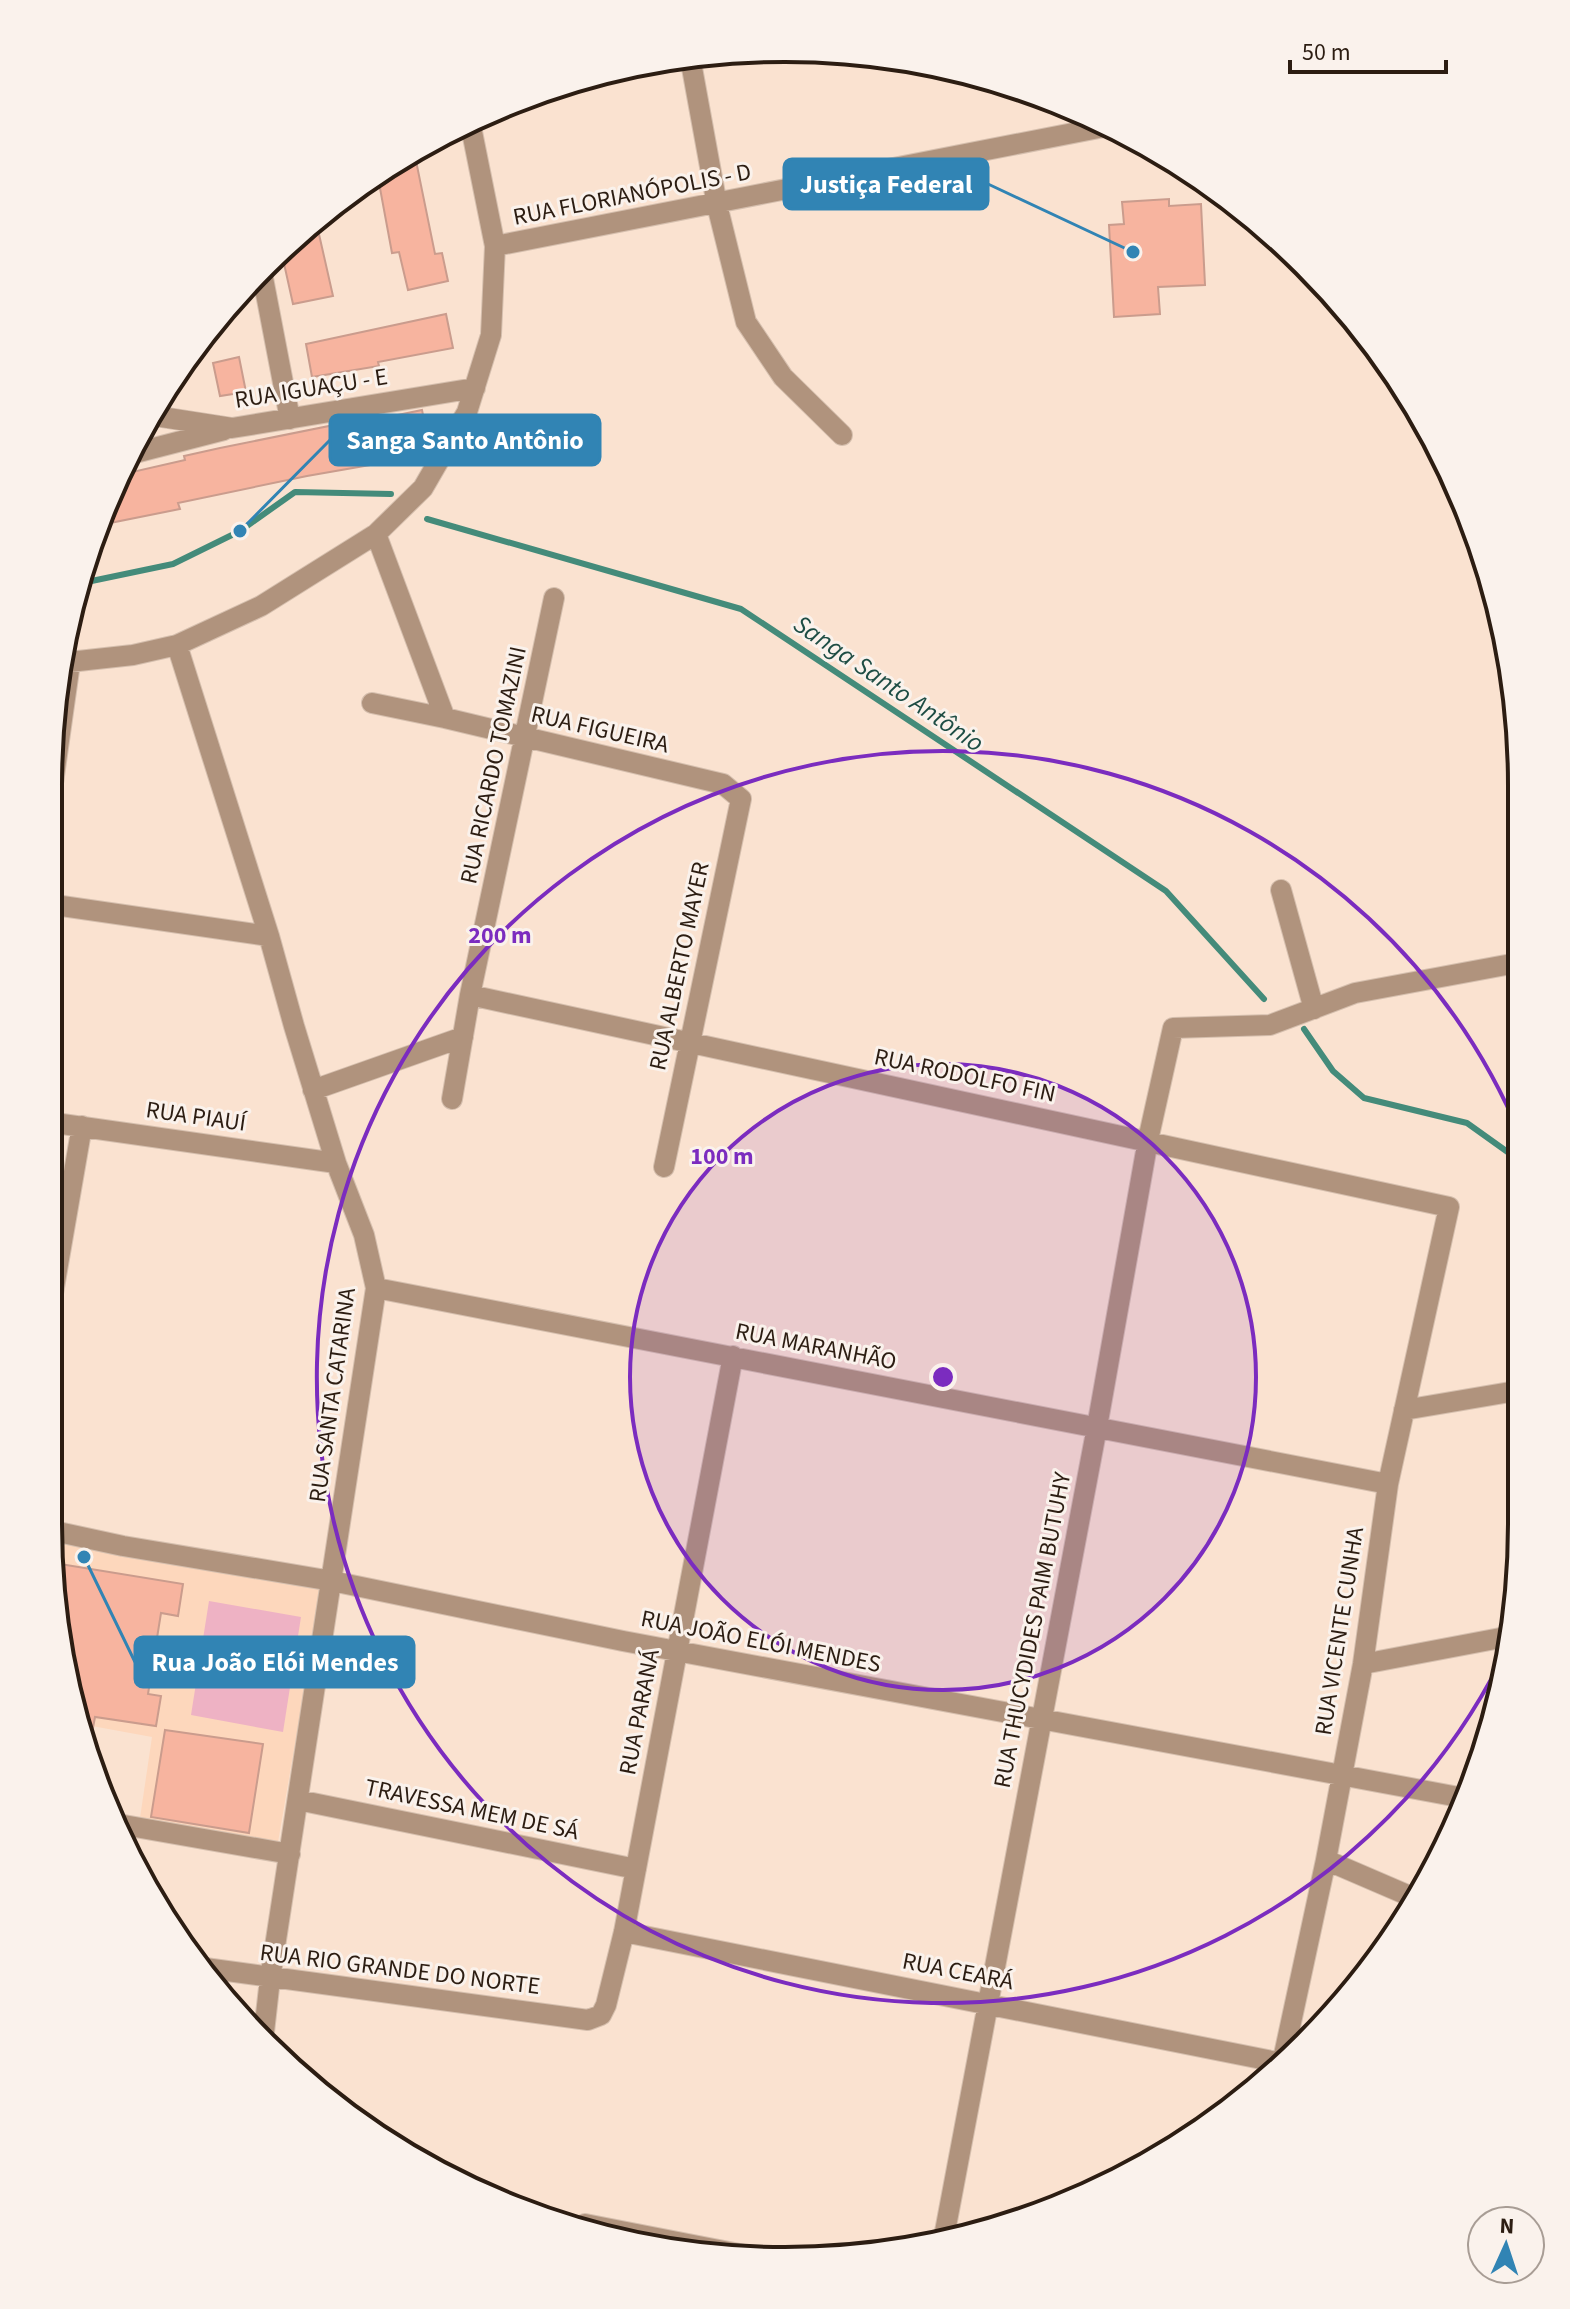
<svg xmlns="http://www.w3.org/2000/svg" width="1570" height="2309" viewBox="0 0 1570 2309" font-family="'Source Sans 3',sans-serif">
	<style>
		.built { fill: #fdd7bc }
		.green { fill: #eeb2c4 }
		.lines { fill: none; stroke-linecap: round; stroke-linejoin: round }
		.stream { stroke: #448b7a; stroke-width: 6 }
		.building { fill: #f7b49f; stroke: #ca9c8d; stroke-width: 2 }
		.minor-casing { stroke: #d5bfae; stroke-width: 22 }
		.minor { stroke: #b0937d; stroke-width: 20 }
		.ring { fill: none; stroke: #7b2cbf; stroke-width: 4 }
		.labels { text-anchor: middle; stroke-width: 6; stroke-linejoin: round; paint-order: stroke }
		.street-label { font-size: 24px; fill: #2c1d12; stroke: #faf2ec }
		.water-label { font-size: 26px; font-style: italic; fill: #1e4d44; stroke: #faf2ec }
		.rim { fill: none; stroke: #2c1d12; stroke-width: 4 }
		.centre { fill: #7b2cbf; stroke: #faf2ec; stroke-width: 4 }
		.ring-label { font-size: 24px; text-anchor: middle; font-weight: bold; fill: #7b2cbf; stroke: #faf2ec; stroke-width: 6; stroke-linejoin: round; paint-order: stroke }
		.leader { fill: none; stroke: #3184b4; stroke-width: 3 }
		.callout-dot { fill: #3184b4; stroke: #faf2ec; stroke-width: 3 }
		.callout { fill: #3184b4; stroke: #3184b4; stroke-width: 3 }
		.callout-label { font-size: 26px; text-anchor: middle; font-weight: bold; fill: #fff }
	</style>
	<rect width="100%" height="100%" fill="#fae2d0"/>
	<path class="built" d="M50 1539 322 1587 278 1842 140 1818 152 1737 81 1724Z"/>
	<path class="green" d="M209 1601 301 1617 283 1732 191 1715Z"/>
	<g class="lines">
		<path class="stream" d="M427 519 741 609 1166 891 1264 999
			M82 583 173 564 240 531 295 492 391 494
			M1304 1029 1333 1071 1364 1098 1467 1123 1509 1153 1522 1167"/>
	</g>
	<path class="building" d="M414 151 435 254 442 253 448 281 408 290 399 252 392 253 377 172Z
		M1169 199V206L1201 204 1205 285 1158 287 1160 314 1114 317 1109 225 1124 224 1122 202Z
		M316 221 333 296 293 304 281 250Z
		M446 314 453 348 378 362 379 366 312 377 306 344Z
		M239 357 246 392 220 396 213 363Z
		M422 410 430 449 427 455 307 476 178 503 180 509 110 523 107 509 119 475 185 460 184 456 220 448 339 424 340 427Z
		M54 1563 183 1584 178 1616 161 1613 148 1694 161 1696 156 1726 95 1717 88 1755Z
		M165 1730 263 1744 249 1833 151 1817Z"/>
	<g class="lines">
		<g class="minor-casing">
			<path id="minor" d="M690 57 717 205 746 322 783 377 842 435
				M495 246 1109 126
				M261 268 290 419
				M155 416 232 428 475 388
				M127 455 224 430
				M376 534 445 718
				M177 645 269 936 294 1026 336 1163 364 1235 376 1288 270 1979 264 2032
				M60 663 133 655 177 645 261 606 376 534 423 488 467 412 491 335 495 246 470 122
				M372 703 445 718 723 784 741 799 664 1167
				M48 818 70 663
				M1281 890 1314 1009
				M48 904 269 936
				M470 995 1449 1207 1388 1484 1363 1664 1326 1860 1282 2064
				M313 1090 463 1037
				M452 1099 470 995 554 598
				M48 1122 336 1163
				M376 1288 1388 1484
				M48 1322 82 1126
				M1404 1410 1522 1390
				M49 1530 123 1546 332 1581 623 1641 1464 1798
				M1363 1664 1511 1636
				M298 1800 636 1869
				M118 1824 290 1854
				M1326 1860 1412 1897
				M624 1932 1282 2063
				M205 1968 588 2020 601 2015 606 2005 624 1932 733 1356
				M585 2224 760 2258
				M943 2242 1097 1427 1148 1140 1173 1028 1270 1025 1355 993 1522 962"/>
		</g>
		<use href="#minor" class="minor"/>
	</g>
	<circle cx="943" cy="1377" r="313" fill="#7b2cbf" fill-opacity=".12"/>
	<g class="ring">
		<circle cx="943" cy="1377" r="313"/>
		<path d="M1510 1642A626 626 0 1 1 1521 1137"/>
	</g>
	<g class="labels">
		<g class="street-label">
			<text transform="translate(632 194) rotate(-11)" y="8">RUA FLORIANÓPOLIS - D</text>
			<text transform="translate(311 388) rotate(-9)" y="8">RUA IGUAÇU - E</text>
			<text transform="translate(600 729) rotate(13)" y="8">RUA FIGUEIRA</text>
			<text transform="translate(493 765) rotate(-78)" y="8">RUA RICARDO TOMAZINI</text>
			<text transform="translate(679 966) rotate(-78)" y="8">RUA ALBERTO MAYER</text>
			<text transform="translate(965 1075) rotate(12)" y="8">RUA RODOLFO FIN</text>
			<text transform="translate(196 1116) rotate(8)" y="8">RUA PIAUÍ</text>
			<text transform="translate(816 1346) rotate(11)" y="8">RUA MARANHÃO</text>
			<text transform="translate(332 1395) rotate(-82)" y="8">RUA SANTA CATARINA</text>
			<text transform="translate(1032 1630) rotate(-79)" y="8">RUA THUCYDIDES PAIM BUTUHY</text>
			<text transform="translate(1339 1631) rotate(-81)" y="8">RUA VICENTE CUNHA</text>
			<text transform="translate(761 1641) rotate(11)" y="8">RUA JOÃO ELÓI MENDES</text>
			<text transform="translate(639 1712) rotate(-79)" y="8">RUA PARANÁ</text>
			<text transform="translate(472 1809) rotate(12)" y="8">TRAVESSA MEM DE SÁ</text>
			<text transform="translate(400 1969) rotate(7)" y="8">RUA RIO GRANDE DO NORTE</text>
			<text transform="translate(958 1971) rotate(11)" y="8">RUA CEARÁ</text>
		</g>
		<g class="water-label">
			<text transform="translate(889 683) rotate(34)" y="9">Sanga Santo Antônio</text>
		</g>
	</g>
	<path d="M0 0H1570V2309H0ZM785 62H785A723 723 0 0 1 1508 785V1524A723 723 0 0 1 785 2247H785A723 723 0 0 1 62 1524V785A723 723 0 0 1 785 62Z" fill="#faf2ec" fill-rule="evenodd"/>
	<path class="rim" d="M785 62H785A723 723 0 0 1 1508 785V1524A723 723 0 0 1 785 2247H785A723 723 0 0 1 62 1524V785A723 723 0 0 1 785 62Z"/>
	<circle cx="943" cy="1377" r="12" class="centre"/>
	<g class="ring-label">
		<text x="500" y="943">200 m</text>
		<text x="722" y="1164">100 m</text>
	</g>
	<path class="leader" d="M1133 252L988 184M240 531L330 440M84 1557L135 1662"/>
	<g class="callout-dot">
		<circle cx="1133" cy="252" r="8"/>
		<circle cx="240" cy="531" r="8"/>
		<circle cx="84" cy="1557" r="8"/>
	</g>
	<g class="callout">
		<rect x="784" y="159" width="204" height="50" rx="8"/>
		<rect x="330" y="415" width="270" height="50" rx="8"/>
		<rect x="135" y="1637" width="279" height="50" rx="8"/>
	</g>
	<g class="callout-label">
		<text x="886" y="193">Justiça Federal</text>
		<text x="465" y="449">Sanga Santo Antônio</text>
		<text x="275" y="1671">Rua João Elói Mendes</text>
	</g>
	<g transform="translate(1506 2245) rotate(3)"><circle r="38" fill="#faf2ec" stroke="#a89d95" stroke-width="2"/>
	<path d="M0-6L14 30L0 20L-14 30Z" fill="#3184b4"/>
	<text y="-12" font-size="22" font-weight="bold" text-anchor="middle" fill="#2c1d12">N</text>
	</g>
	<path d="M1290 60v12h156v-12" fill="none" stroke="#2c1d12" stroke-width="4"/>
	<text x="1302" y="60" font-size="24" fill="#2c1d12" stroke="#faf2ec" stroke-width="6" paint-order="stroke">50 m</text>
</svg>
